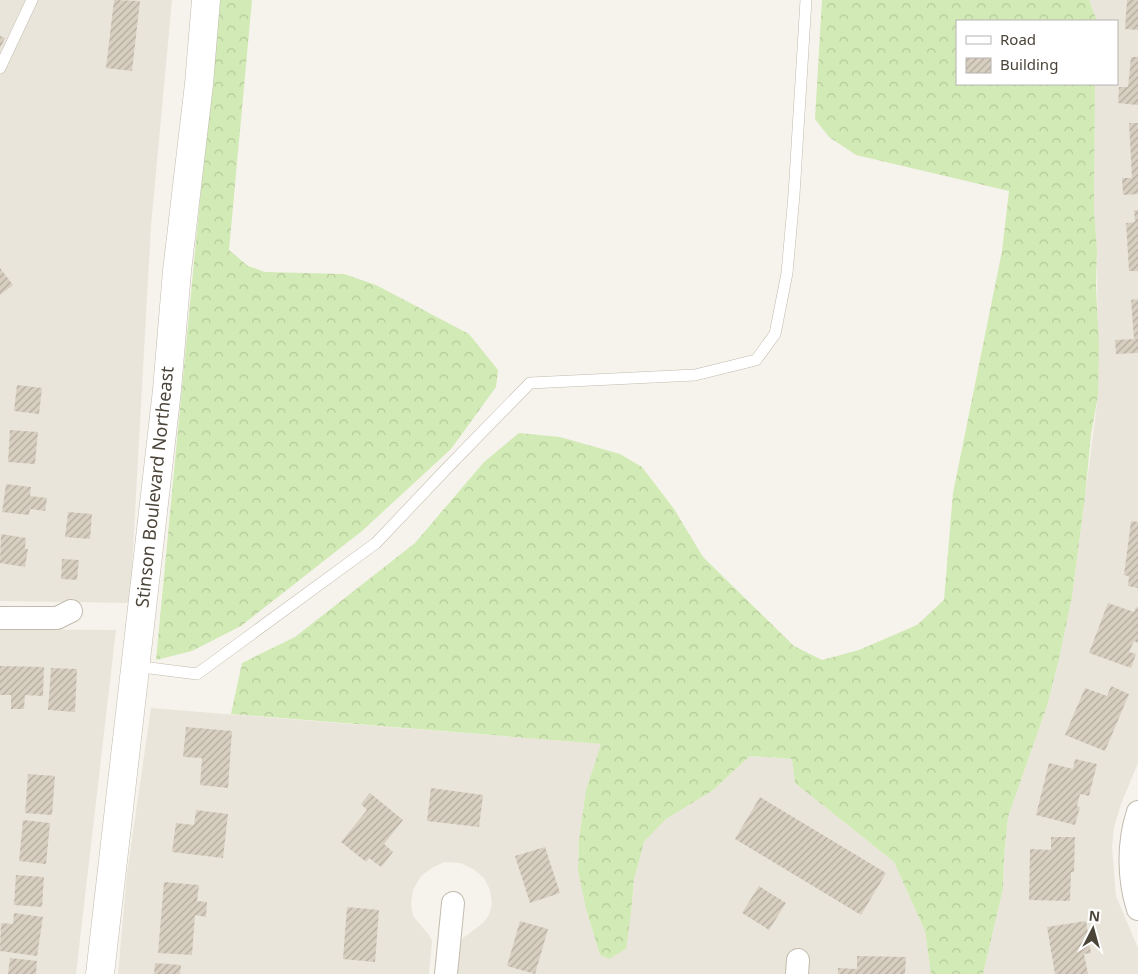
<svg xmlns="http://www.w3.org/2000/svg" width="1138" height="974" viewBox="0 0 1138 974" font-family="'Noto Sans',sans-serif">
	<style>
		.residential { fill: #eae5da }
		.forest { fill: url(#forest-crowns) }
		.building { fill: url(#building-hatch) }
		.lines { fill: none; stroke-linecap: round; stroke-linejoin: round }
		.service-casing { stroke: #c2bbae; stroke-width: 12 }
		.minor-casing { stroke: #c2bbae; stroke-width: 24 }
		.tertiary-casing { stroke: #c2bbae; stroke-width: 29 }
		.service { stroke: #fff; stroke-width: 11 }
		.minor { stroke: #fff; stroke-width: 22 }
		.tertiary { stroke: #fff; stroke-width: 28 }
		.labels { text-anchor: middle; stroke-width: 4.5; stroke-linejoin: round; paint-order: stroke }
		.street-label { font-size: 18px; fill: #4b4439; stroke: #fff }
	</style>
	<defs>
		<pattern id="forest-crowns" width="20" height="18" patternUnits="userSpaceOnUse" patternTransform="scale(1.25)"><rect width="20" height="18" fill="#d2eab5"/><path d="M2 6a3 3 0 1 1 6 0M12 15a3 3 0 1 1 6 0" fill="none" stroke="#b6ca9c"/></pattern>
		<pattern id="building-hatch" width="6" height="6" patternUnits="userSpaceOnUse" patternTransform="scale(1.25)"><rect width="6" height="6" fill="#d8cfc1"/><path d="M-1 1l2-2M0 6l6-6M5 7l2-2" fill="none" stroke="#b1aa9e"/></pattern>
	</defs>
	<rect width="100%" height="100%" fill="#f6f3ec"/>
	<path class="residential" d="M0 0H172L151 226 130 603 0 601Z
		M1089 0H1138V763L1121 804 1114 827 1112 847 1116 896 1138 948V974H983L1003 889 1004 857 1008 817 1047 706 1059 659 1072 597 1098 396 1097 250 1094 209 1095 84H1117V21H1097Z
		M0 629 116 630 76 974H0Z
		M151 708 601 744 586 790 579 839 578 871 586 909 600 955 609 959 631 913 634 880 644 842 666 819 712 791 750 756 792 759 795 783 894 862 925 931 931 974H457L460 943 463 938 483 923 489 915 492 904 490 890 484 878 473 869 460 863 444 862 432 868 421 876 413 890 411 904 413 916 429 935 432 941 429 974H118L127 873Z"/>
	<path class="forest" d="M219 0H252L229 250 248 266 265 272 344 274 376 285 469 334 498 370 496 387 451 449 362 531 241 626 192 651 156 660Z
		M822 0H1089L1097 21H957V84H1095L1094 209 1097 250 1096 287 1099 345 1098 396 1091 435 1085 497 1072 597 1059 659 1047 706 1008 817 1004 857 1003 889 983 974H931L925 931 894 862 795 783 792 759 750 756 712 791 666 819 644 842 634 880 631 913 626 949 609 959 600 955 586 909 578 871 579 839 586 790 601 744 231 714 242 663 295 637 415 543 484 462 519 433 560 437 620 454 642 467 674 509 703 557 794 646 822 660 859 650 917 625 944 600 953 493 1002 251 1009 191 856 155 829 137 815 119Z"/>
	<path class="building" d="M114 0 140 1 132 71 106 68Z
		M1127 0H1138V30L1125 29Z
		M0 36 5 38 0 48Z
		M1131 57H1138V105L1118 103 1119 87H1128Z
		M1129 123H1138V194L1123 195 1122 178H1132Z
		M1134 210H1138V271H1129L1126 223 1135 222Z
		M0 268 13 285 0 295Z
		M1138 299V353L1116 354 1115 340 1134 339 1131 300Z
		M17 385 42 388 39 414 14 411Z
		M10 430 38 432 35 464 8 462Z
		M6 484 31 487 30 496 47 498 45 511 30 509 29 515 2 512Z
		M68 512 92 514 90 539 65 537Z
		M1131 521 1138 522V588L1128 586 1129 576 1124 575Z
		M1 534 26 538 25 549H28L25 567 0 563Z
		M62 559 79 560 77 580 61 579Z
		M1108 603 1134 612 1136 607 1138 608V643L1134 641 1129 652 1136 654 1131 668 1089 653Z
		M0 666 44 667 43 696 25 695 24 709H11V695H0Z
		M51 668 77 669 75 712 48 710Z
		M1111 686 1129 694 1105 751 1065 735 1085 688 1107 696Z
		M186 727 232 731 228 788 200 785 202 758 183 757Z
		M1075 759 1097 764 1089 796 1080 794 1077 806 1080 807 1075 825 1036 815 1049 763 1073 769Z
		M28 774 55 776 52 815 25 813Z
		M431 788 483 795 479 827 427 821Z
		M370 793 403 820 384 844 393 852 381 867 369 858 366 862 341 842 367 810 361 804Z
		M760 797 886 873 861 915 735 839Z
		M196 810 228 814 223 858 172 852 176 823 194 825Z
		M23 820 50 823 46 864 19 861Z
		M1051 837H1075L1074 872H1071L1070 901 1029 900 1030 849 1051 850Z
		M545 847 560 893 530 903 515 856Z
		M16 875 44 877 42 907 14 905Z
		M164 882 199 885 197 901 207 902 206 917 195 915 192 955 158 953Z
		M759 886 786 903 769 930 742 913Z
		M347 907 379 910 375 962 343 959Z
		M14 913 43 917 37 956 0 951 1 923 13 924Z
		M520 921 548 929 535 974 507 966Z
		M1086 921 1091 953 1084 954 1088 974H1055L1047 927Z
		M857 956 906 957 905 974H838V968L857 969Z
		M10 958 37 961 36 974H8Z
		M155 963 181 965 180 974H154Z"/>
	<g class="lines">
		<g class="service-casing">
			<path id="service" d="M0 68 32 0
				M134 666 197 674 376 543 449 466 530 383 695 375 756 360 775 334 787 273 794 195 806 0"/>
		</g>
		<g class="minor-casing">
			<path id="minor" d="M0 618H57L71 611
				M1138 812C1128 842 1128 878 1138 909
				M446 974 453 903
				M797 974 798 960"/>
		</g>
		<g class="tertiary-casing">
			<path id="tertiary" d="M100 974 167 390 177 271 199 84 206 0"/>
		</g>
		<use href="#service" class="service"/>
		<use href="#minor" class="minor"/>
		<use href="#tertiary" class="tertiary"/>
	</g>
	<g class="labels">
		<g class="street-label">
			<text transform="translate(155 487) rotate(-84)" y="6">Stinson Boulevard Northeast</text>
		</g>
	</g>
	<rect x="956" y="20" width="162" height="65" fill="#ffffff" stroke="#b7b4b0"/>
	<rect x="966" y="36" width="25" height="8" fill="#ffffff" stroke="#b7b4b0"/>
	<text x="1000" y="45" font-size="15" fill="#4b4439">Road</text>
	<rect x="966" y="58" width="25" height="15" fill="url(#building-hatch)" stroke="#b7b4b0"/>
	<text x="1000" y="70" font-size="15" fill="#4b4439">Building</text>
	<g transform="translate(1093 929) rotate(6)" stroke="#ffffff" stroke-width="4" paint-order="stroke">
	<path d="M0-4L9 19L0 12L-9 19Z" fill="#4b4439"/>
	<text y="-8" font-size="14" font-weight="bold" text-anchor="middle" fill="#4b4439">N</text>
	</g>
</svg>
